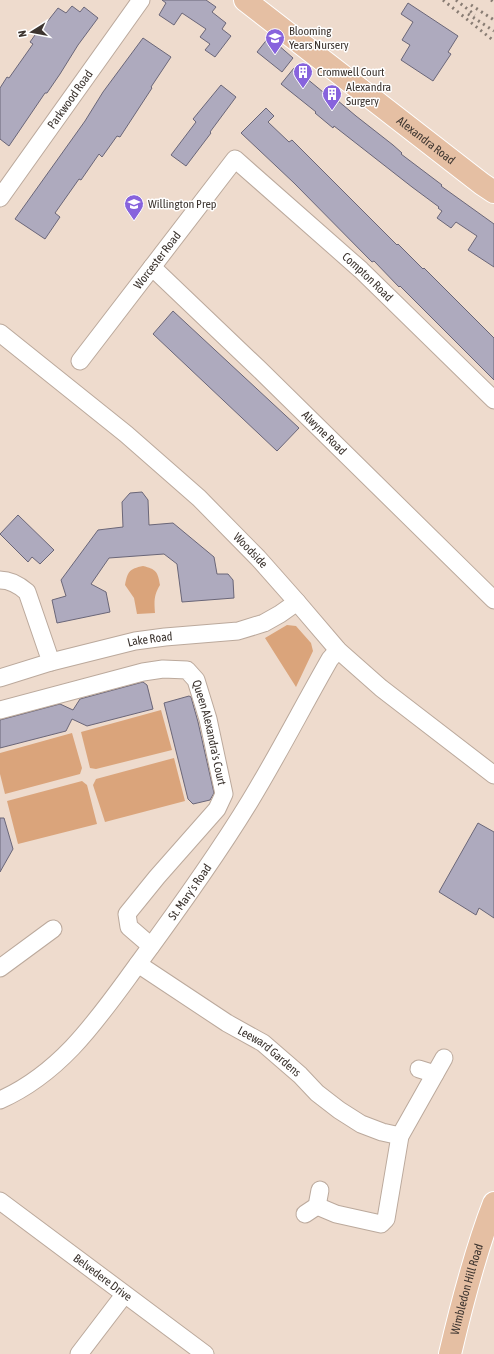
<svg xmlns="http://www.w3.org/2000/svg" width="494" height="1354" viewBox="0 0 494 1354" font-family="'Asap Condensed',sans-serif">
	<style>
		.green { fill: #daa47b }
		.building { fill: #aeaabe; stroke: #6a6678 }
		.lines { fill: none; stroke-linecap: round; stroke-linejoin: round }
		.minor-casing { stroke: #bba99c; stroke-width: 19 }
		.major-casing { stroke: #fff; stroke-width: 24 }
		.minor { stroke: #fff; stroke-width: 17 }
		.major { stroke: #e5bfa3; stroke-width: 22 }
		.rail { stroke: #887c73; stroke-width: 3; stroke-dasharray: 2 4; stroke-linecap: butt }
		.labels { text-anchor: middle; stroke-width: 3; stroke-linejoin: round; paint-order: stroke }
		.poi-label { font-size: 12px; fill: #3c342f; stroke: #fff; text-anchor: start }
		.street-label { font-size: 12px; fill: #3c342f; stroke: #fff }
	</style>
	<rect width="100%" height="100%" fill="#eedbcd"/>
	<path class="green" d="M143 566C156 569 158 572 160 585 154 595 154 601 155 613L137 614 134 598 125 585C128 571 129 569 143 566Z
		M287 625 296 626 311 643 313 651 296 687 265 638Z
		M161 710 172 750 96 769 90 768 81 732Z
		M72 733 82 768 80 774 5 794 0 774V753Z
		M174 758 185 801 105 822 93 785 96 779Z
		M82 781 87 785 97 824 18 844 7 801Z"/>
	<path class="building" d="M162 0H206L216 7 212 12 226 23 222 29 231 36 215 57 205 50 210 44 200 37 206 29 182 13 174 25 159 15 166 3Z
		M408 3 458 36 448 52 451 54 433 81 401 60 410 45 402 40 413 22 401 14Z
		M72 6 80 12 84 7 98 18 78 45 60 74 47 93H45L9 146 0 139V88L7 77 9 78 33 44 30 42 45 21 47 22 58 8 66 13Z
		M269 37 293 58 282 72 257 52Z
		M143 38 171 57 151 87 152 88 120 137 117 136 102 157 99 154 81 180 79 179 55 213 60 217 45 239 15 219 85 121 103 92Z
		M294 68 329 97 331 95 356 116 393 145 402 153 401 154 442 185 441 186 494 224V267L468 250 477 236 456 222 451 228 437 218 442 211 438 208 439 207 412 187 334 126 333 128 315 113 316 112 281 84Z
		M221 85 236 97 210 132 211 133 186 166 171 155 196 122 193 119Z
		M266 108 274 116 268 122 289 142 292 140 397 245 398 244 423 269 424 268 494 338V380L400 286 399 287 374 261 372 262 294 183 241 133Z
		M173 311 299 428 277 451 153 334Z
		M142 492 148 500 149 525 173 523 214 557 217 574H228L233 580 234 598 182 602 177 564 164 554 109 558 91 584 106 592 110 612 57 623 52 600 66 596 61 580 98 530 123 527 122 502 130 493Z
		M18 515 54 550 40 564 32 557 28 562 0 534Z
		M143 682 147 685 153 709 87 726 72 719 66 731 0 748V720L60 704 73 710 80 699Z
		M189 696 191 697 198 722 214 793 210 800 193 804 188 799 164 703Z
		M0 818H4L13 849 0 872Z
		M478 823 494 832V918L479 908 476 915 439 892Z"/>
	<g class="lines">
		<g class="minor-casing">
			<g id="minor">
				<path id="s1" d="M0 198 141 0"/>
				<path id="s2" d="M152 267 259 369 494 600"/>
				<path id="s3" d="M0 333 126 434 199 498 258 558 297 602 338 650 381 688 494 775"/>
				<path id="s4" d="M80 361 235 159 361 270 494 400"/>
				<path d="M0 580C11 580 19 585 27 592L51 662"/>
				<path id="s5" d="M0 678 51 662 135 641 165 637 238 631 264 623 280 614 297 602"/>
				<path id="s6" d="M0 710 143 672 163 669 187 670 196 680 208 719 224 794 217 809 157 877 127 914 129 927 151 946"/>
				<path id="s7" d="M138 964 227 1023 263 1043 300 1075 317 1093 339 1110 361 1124 382 1132 400 1136"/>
				<path d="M0 968 53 929"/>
				<path d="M419 1069 435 1074"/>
				<path id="s8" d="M0 1100C63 1072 99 1017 138 964 177 911 216 857 250 801 278 755 303 706 330 659L338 650"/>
				<path id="s9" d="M0 1201 205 1354"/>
				<path d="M317 1206 336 1214 381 1224 386 1219 400 1136 444 1058"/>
				<path d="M305 1214 317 1206 320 1190"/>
				<path d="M79 1354 124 1295"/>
			</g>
		</g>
		<g class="major-casing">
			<g id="major">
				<path id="s10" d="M245 0 482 184 494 192"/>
				<path id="s11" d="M450 1354C462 1303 475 1252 494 1203"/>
			</g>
		</g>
		<use href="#minor" class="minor"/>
		<use href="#major" class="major"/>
		<path class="rail" d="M443 0 494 41
			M456 0 475 15
			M491 0 494 2
			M471 5 494 20
			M468 14 494 31"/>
	</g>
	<defs>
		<g id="school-pin" transform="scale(1)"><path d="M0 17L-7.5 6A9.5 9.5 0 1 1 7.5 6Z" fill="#8763dd" stroke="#fff"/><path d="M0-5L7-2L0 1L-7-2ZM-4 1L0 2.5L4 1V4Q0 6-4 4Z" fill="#fff"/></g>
		<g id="building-pin" transform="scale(1)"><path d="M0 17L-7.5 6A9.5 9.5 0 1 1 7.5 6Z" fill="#8763dd" stroke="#fff"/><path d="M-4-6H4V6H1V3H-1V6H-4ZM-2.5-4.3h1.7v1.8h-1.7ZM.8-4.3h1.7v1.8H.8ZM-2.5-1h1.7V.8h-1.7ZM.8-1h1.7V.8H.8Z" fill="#fff"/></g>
	</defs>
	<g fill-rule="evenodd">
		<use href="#school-pin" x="275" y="38"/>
		<use href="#building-pin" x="303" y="72"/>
		<use href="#building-pin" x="332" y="94"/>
		<use href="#school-pin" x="134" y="204"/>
	</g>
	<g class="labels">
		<g class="poi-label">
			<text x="289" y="35">Blooming<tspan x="289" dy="14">Years Nursery</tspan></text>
			<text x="317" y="76">Cromwell Court</text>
			<text x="346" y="91">Alexandra<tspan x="346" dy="14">Surgery</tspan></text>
			<text x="148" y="208">Willington Prep</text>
		</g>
		<g class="street-label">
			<text dy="4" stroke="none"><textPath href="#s1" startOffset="121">Parkwood Road</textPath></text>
			<text dy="4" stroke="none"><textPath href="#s10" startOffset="229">Alexandra Road</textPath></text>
			<text dy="4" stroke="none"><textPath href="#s4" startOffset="127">Worcester Road</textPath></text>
			<text dy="4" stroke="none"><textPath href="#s4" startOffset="432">Compton Road</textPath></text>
			<text dy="4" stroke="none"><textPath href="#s2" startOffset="239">Alwyne Road</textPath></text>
			<text dy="4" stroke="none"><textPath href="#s3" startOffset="332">Woodside</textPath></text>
			<text dy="4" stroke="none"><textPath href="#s5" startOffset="155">Lake Road</textPath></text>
			<text dy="4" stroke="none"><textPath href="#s6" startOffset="260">Queen Alexandra's Court</textPath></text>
			<text dy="4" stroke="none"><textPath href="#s8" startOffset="285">St. Mary's Road</textPath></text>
			<text dy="4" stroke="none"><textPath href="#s7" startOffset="158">Leeward Gardens</textPath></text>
			<text dy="4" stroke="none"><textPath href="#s9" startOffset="128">Belvedere Drive</textPath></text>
			<text dy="4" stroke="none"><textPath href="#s11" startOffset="67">Wimbledon Hill Road</textPath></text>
		</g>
	</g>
	<g transform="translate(32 32) rotate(259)" stroke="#ffffff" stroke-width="3" paint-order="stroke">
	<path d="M0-3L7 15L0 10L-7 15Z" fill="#3c342f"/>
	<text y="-6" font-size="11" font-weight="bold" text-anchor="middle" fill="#3c342f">N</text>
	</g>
</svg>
